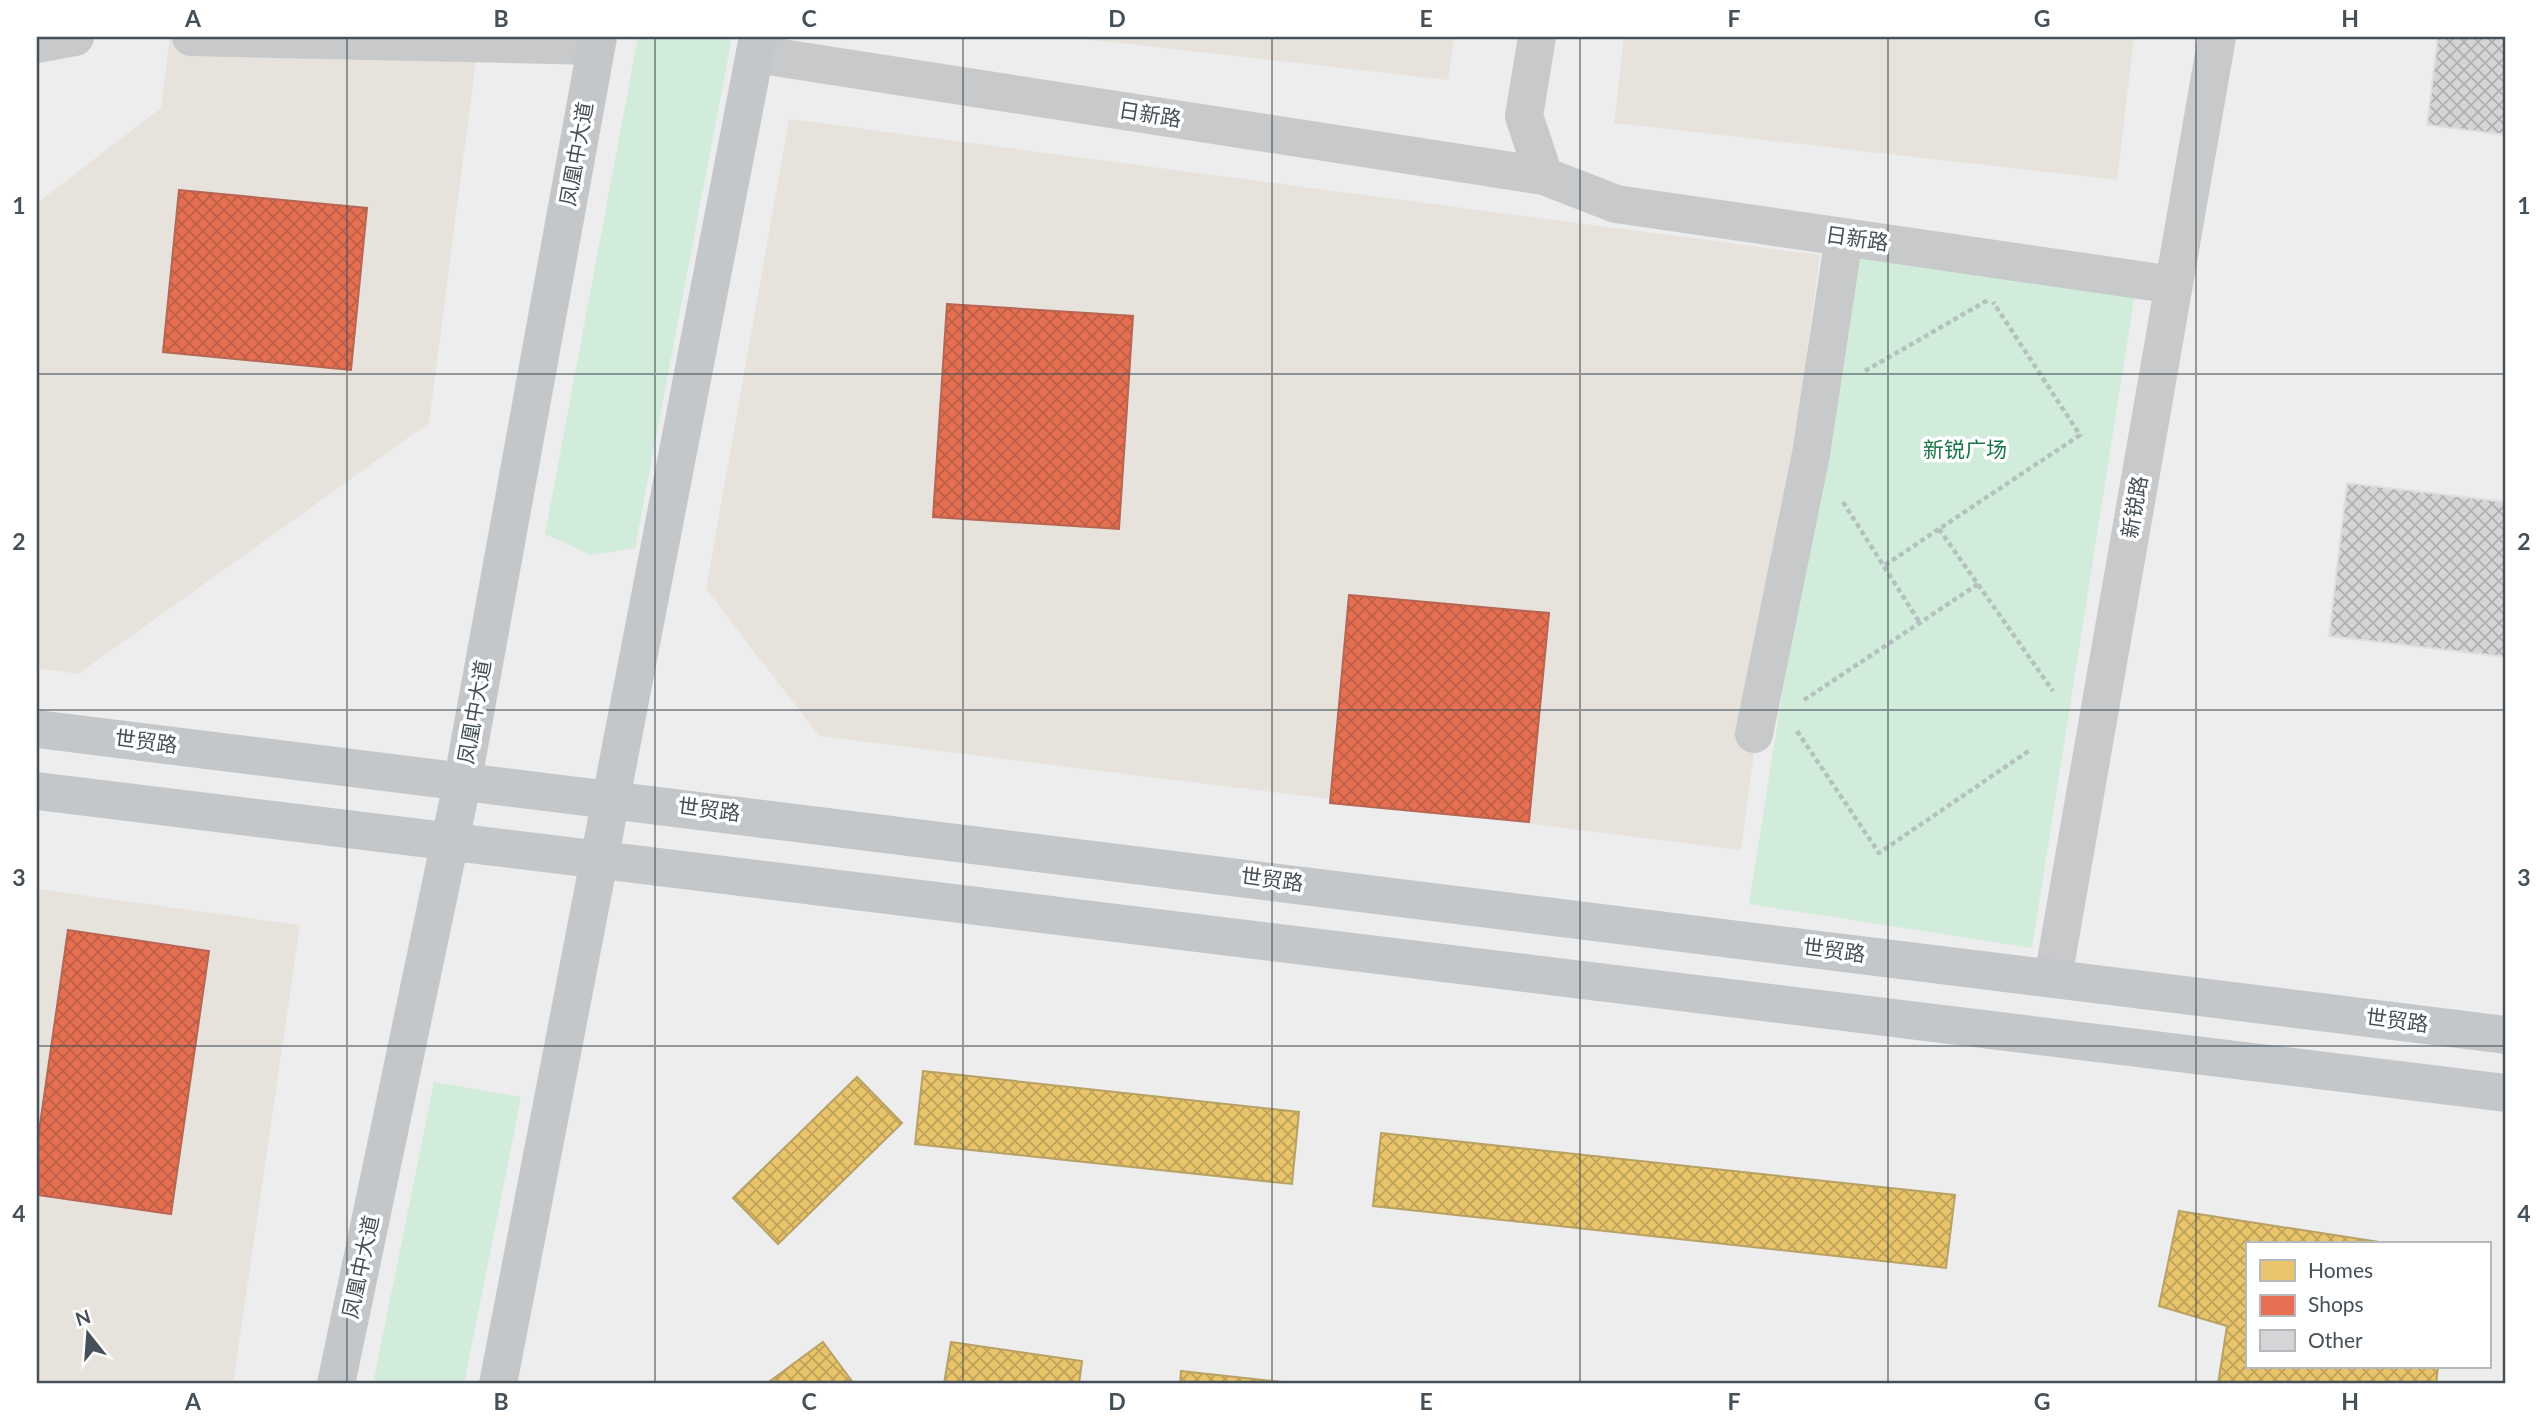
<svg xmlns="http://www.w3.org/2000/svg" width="2543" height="1421" viewBox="0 0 2543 1421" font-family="Lato,'Noto Sans SC',sans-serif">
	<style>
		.commercial { fill: #e7e3dc }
		.park { fill: #d1ecdb }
		.homes { fill: url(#homes-cross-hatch); stroke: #b8a165; stroke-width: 2 }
		.shops { fill: url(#shops-cross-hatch); stroke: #b66653; stroke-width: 2 }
		.building { fill: url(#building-cross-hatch); stroke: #dfdfe0; stroke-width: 2 }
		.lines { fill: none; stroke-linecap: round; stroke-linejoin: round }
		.path { stroke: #b5c1bd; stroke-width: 4.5; stroke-dasharray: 5 3.5; stroke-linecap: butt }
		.minor { stroke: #c7c9cb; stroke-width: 38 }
		.major { stroke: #c3c7ca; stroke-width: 38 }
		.grid { fill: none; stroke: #455058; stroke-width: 2; stroke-opacity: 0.55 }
		.labels { text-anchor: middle; stroke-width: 7; stroke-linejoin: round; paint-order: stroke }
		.street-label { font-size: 21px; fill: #455058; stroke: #fff }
		.park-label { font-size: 21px; fill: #1a7646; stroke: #fff }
		.neatline { fill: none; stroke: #455058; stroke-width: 2.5 }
		.grid-label { font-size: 23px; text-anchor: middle; font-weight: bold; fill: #455058 }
	</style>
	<defs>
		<pattern id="homes-cross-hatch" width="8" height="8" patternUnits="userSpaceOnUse" patternTransform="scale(1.75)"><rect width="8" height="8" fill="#e9c46a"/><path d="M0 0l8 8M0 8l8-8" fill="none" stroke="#bfa25a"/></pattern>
		<pattern id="shops-cross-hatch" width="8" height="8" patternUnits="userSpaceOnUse" patternTransform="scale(1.75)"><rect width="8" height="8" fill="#e76f51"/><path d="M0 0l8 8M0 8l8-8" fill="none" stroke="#bd5e46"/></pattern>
		<pattern id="building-cross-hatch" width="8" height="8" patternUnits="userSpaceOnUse" patternTransform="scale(1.75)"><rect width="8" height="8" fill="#d5d5d7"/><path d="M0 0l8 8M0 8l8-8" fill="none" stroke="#afafb1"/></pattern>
	</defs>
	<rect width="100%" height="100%" fill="#eeeded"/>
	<path class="commercial" d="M170 37H479L429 423 78 674 37 668V203L161 108Z
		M1067 37H1454L1448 80Z
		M1624 37H2134L2117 180 1614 123Z
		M789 119 1820 255 1741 850 819 736 706 589Z
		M37 889 300 925 233 1384H37Z"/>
	<path class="park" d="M638 37H732L635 548 591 555 545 534Z
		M1852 250 2135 293 2032 948 1749 904Z
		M434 1082 521 1097 464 1384H373Z"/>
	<path class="homes" d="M923 1071 1299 1112 1292 1184 915 1144Z
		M857 1077 902 1123 778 1244 733 1198Z
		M1381 1133 1955 1195 1946 1268 1373 1206Z
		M2179 1211 2392 1244H2247V1367H2438L2436 1384H2218L2227 1326 2159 1306Z
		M823 1342 854 1384H766Z
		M951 1342 1082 1361 1079 1384H944Z
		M1181 1371 1300 1384H1180Z"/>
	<path class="shops" d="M179 190 367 208 351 370 163 352Z
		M947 304 1133 316 1119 529 933 517Z
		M1349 595 1549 613 1529 822 1330 803Z
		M68 930 209 951 171 1214 37 1195V1145Z"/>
	<path class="building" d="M2438 37H2506V135L2427 125Z
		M2347 483 2506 502V657L2329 636Z"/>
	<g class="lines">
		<path class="path" d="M1865 371 1988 300
			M1843 502 1920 623
			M1939 529 2053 691
			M1885 565 2080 435 1993 302
			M1804 700 1978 584
			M1797 731 1879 853 2030 750"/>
		<path class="minor" d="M191 37 596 46
			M1537 37 1524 116 1544 176 1616 204 2174 285
			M37 44 75 37
			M755 54 1544 176
			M1754 734 1811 454 1844 237
			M2053 978 2217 37"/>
		<path class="major" d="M37 729 2506 1035
			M37 791 2506 1093
			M336 1384 463 779 598 37
			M498 1384 758 37"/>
	</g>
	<path class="grid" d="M347 37V1384M655 37V1384M963 37V1384M1272 37V1384M1580 37V1384M1888 37V1384M2196 37V1384M37 374H2506M37 710H2506M37 1046H2506"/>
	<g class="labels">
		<g class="street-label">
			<text transform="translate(1150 115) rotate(9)" y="7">日新路</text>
			<text transform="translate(577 154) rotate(-80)" y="7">凤凰中大道</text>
			<text transform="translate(1857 239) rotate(8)" y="7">日新路</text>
			<text transform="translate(2135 507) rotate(-80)" y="7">新锐路</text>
			<text transform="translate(475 712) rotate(-80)" y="7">凤凰中大道</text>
			<text transform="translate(146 742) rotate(7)" y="7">世贸路</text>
			<text transform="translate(709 810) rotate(7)" y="7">世贸路</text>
			<text transform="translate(1272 880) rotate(7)" y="7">世贸路</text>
			<text transform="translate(1834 951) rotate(7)" y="7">世贸路</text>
			<text transform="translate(2397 1021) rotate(7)" y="7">世贸路</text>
			<text transform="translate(361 1267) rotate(-78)" y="7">凤凰中大道</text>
		</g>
		<g class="park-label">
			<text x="1965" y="457">新锐广场</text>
		</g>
	</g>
	<rect width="2543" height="1421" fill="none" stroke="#ffffff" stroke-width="77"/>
	<rect x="2246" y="1242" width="245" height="126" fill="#ffffff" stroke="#b5b9bc" stroke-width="2"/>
	<rect x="2260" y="1260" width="35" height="21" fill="#e9c46a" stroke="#b5b9bc" stroke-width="2"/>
	<text x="2308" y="1278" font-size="21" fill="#455058">Homes</text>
	<rect x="2260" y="1295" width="35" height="21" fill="#e76f51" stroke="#b5b9bc" stroke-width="2"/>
	<text x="2308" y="1312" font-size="21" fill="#455058">Shops</text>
	<rect x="2260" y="1330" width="35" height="21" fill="#d5d5d7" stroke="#b5b9bc" stroke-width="2"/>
	<text x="2308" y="1348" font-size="21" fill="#455058">Other</text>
	<g transform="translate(88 1334) rotate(343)" stroke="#ffffff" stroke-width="5" paint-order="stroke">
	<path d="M0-5L12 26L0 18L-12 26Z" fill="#455058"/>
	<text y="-10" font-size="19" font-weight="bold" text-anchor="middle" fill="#455058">N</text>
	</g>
	<rect x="38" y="38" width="2466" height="1344" class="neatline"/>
	<g class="grid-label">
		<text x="193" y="27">A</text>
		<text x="501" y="27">B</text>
		<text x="809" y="27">C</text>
		<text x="1117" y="27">D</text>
		<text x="1426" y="27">E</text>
		<text x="1734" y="27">F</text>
		<text x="2042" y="27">G</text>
		<text x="2350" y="27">H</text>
		<text x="19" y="214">1</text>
		<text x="2524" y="214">1</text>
		<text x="19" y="550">2</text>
		<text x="2524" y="550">2</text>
		<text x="19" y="886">3</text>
		<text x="2524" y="886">3</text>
		<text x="19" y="1222">4</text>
		<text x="2524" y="1222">4</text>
		<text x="193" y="1410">A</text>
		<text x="501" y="1410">B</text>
		<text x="809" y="1410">C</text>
		<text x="1117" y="1410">D</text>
		<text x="1426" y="1410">E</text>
		<text x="1734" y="1410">F</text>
		<text x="2042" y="1410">G</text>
		<text x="2350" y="1410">H</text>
	</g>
</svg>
